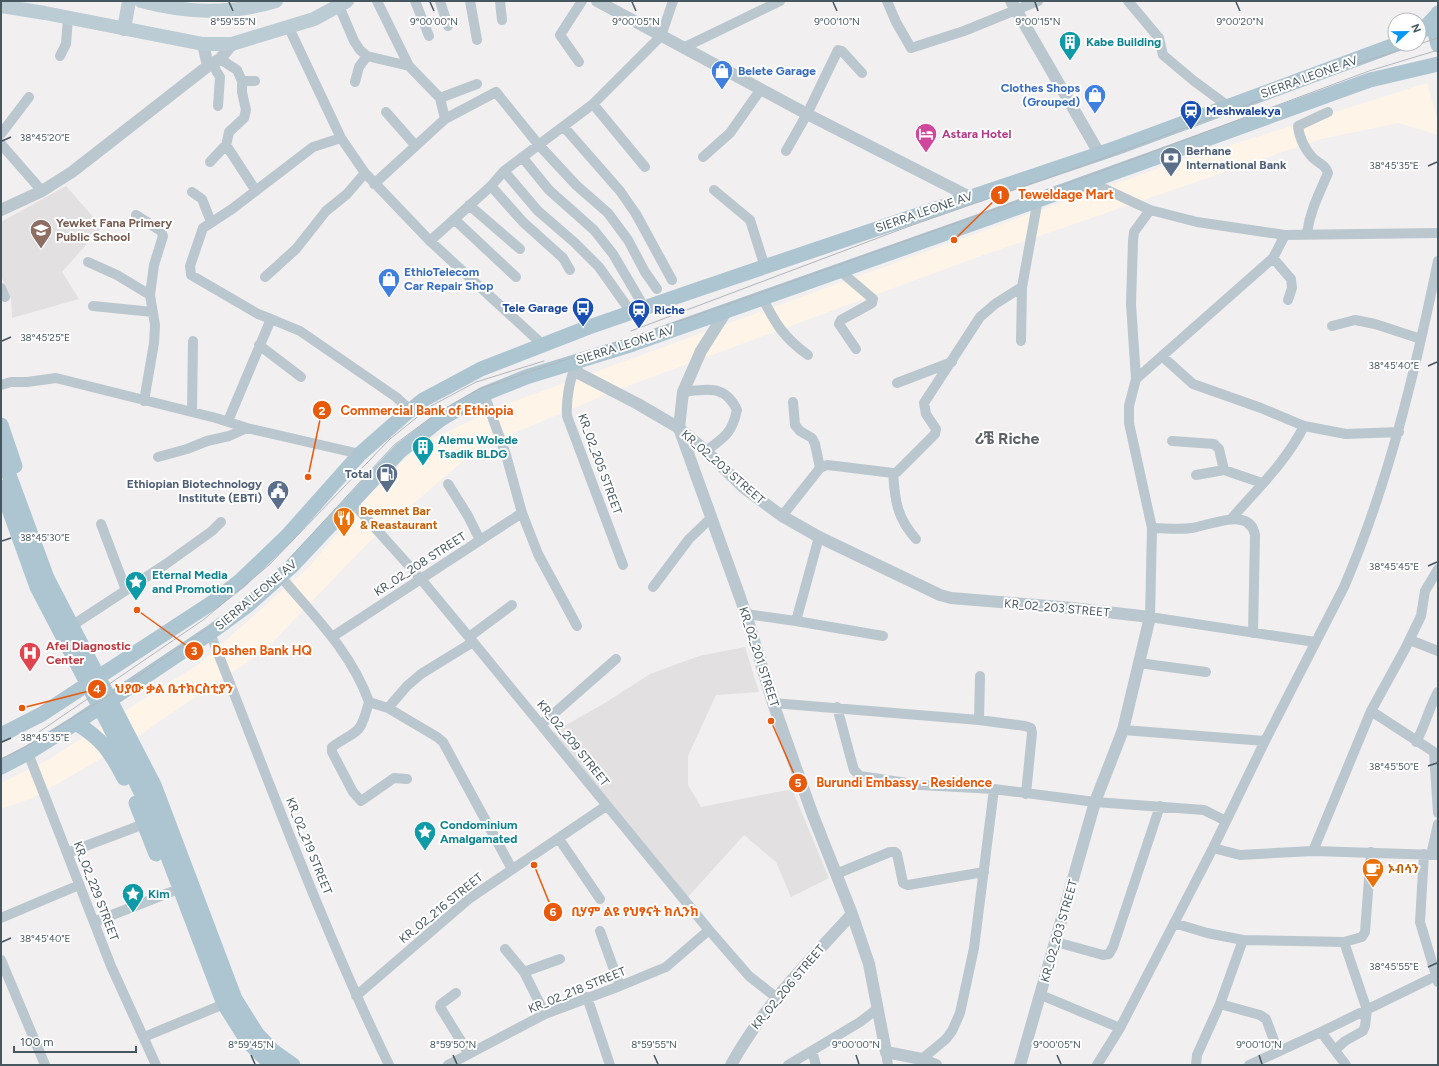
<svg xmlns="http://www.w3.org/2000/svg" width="1439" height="1066" viewBox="0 0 1439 1066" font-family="Figtree,'Noto Sans Ethiopic',sans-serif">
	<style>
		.commercial { fill: #fef4e8 }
		.education { fill: #e3e0e2 }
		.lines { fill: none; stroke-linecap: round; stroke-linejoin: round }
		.minor { stroke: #bac7ce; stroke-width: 10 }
		.tertiary { stroke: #bac7ce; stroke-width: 12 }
		.secondary { stroke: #bbccd5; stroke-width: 14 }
		.primary { stroke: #adc5d1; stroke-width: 15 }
		.tram { stroke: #b1b6bb; stroke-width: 1 }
		.ticks { fill: none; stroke: #46575f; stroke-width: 1.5 }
		.labels { text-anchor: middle; stroke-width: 4; stroke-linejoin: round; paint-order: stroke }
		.culture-label { font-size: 12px; font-weight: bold; fill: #0d838f; stroke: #fff; text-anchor: start }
		.shop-label { font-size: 12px; font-weight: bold; fill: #366cbe; stroke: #fff; text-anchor: start }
		.street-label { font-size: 12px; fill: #46575f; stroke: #fff }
		.transit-label { font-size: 12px; font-weight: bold; fill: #164399; stroke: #fff; text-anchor: start }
		.hotel-label { font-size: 12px; font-weight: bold; fill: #b23c85; stroke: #fff; text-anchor: start }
		.service-label { font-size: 12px; font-weight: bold; fill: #4e5e75; stroke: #fff; text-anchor: end }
		.education-label { font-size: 12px; font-weight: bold; fill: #785e54; stroke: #fff; text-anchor: start }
		.food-label { font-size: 12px; font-weight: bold; fill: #c56008; stroke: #fff; text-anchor: start }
		.health-label { font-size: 12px; font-weight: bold; fill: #be3a42; stroke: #fff; text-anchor: start }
		.district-label { font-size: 16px; font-weight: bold; fill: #5b6165; stroke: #fff }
		.ticks-label { font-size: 10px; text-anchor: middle; fill: #46575f; stroke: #fff; stroke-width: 4; stroke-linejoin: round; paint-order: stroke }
		.leader { fill: none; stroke: #e8590c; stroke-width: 1.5 }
		.callout-dot { fill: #e8590c; stroke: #fff; stroke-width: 1.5 }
		.mark-label { font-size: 12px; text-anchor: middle; font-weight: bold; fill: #fff }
		.callout-label { font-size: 13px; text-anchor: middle; font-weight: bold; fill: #e8590c; stroke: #fff; stroke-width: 4; stroke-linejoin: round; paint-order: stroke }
	</style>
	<rect width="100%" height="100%" fill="#f2eff0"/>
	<path class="commercial" d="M1427 83 1438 121V135L1399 123 1321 139 978 257 617 390 478 448 368 543 265 650 126 744 33 798 1 809V783L46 761 199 664 309 567 368 497 409 455 432 439 504 405 1071 199 1183 160Z"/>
	<path class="education" d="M66 186 102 227 62 272 79 299 12 318 11 299 1 276V222Z
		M745 647 759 692 716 695 688 756V785L701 807 792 789 829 878 791 897 776 862 744 835 688 897 552 733 605 703 650 674 699 656Z"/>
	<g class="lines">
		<path class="minor" d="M377 1 409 66
			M415 1 429 36
			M440 1 448 26
			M470 1 477 40
			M500 1 502 20
			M887 1 896 22 911 48 964 31 1038 1
			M1128 1 1159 38 1163 55 1194 81 1228 106
			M339 6 354 41 360 50 367 56 409 66 440 98 445 119
			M289 28 341 138 365 173 430 241 543 345
			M685 47 780 1
			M60 56 66 44 68 18
			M220 59 237 70 242 81H255
			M579 62 560 35 582 1
			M212 64 220 77 218 106
			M355 82 359 67 367 56
			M440 98 477 84
			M593 104 645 167
			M386 112 415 145
			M564 127 620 191 636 214 672 280
			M1 134 29 97
			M1 144 42 191
			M226 146 229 132 244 118 246 110 242 92V81
			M786 151 807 114 838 50 842 51 862 73
			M522 157 549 190 594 230 613 254 640 300
			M703 157 730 133 761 89
			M210 162 224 147 228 148 256 191
			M504 171 538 211 574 242 599 267 626 305
			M1088 181 1150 210 1197 222 1285 235 1438 233
			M374 184 445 119 496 92 538 144 576 185 608 213 628 240 645 272 657 289
			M491 186 523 222 563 258 570 270
			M714 190 750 220 765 267
			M192 192 202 199 211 222
			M469 205 520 249
			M136 215 161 231 163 236 154 265 150 295 155 325 154 343 144 401
			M454 219 516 277
			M1307 233C1310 211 1319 194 1328 173 1326 165 1318 163 1313 158 1305 150 1299 137 1298 126L1328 112
			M1285 235 1273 258 1136 379 1129 406V423L1152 528 1150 617 1315 642
			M430 241 491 186 504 171 593 104 661 36 673 1
			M1273 258 1291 279 1292 288 1288 300
			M88 262 117 275 150 295
			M839 270 873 299 872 303 841 320 839 324 856 349
			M265 277 296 249 326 211 347 194 365 173
			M1 288 5 297
			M762 297C775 323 784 338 808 355
			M93 306 153 312
			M271 319 300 331 396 397 410 410
			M1332 326 1355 320 1375 324 1421 339
			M1021 341 1022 287
			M259 345 301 377
			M1163 357 1193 384 1261 408 1304 426 1346 434 1399 432
			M574 370C569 383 566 402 567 416L623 565
			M1136 379 1131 304 1133 241 1134 232 1150 210
			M897 383 952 362
			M1 385 11 382H27L56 378 216 418 247 428 360 454
			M683 392C706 389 725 384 737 410 732 433 725 437 706 451
			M484 394 506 455 522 513 538 554 577 626
			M793 402 795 425 800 431 812 438 815 444 820 468
			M192 412 193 341
			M228 421 271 319 258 314 191 275 190 266 203 228 232 209 313 147 341 138
			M1172 441 1214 444 1219 449 1224 470 1262 483
			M158 457 187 449 207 441 229 436 247 428
			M893 473C895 501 897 518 916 539
			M1196 475 1224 470
			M448 484 468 516 480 540
			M351 501 420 578 473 642 709 930 749 976 777 998
			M782 516 820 468 827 465 836 466 893 473 897 472 935 434 936 429 926 414 924 403 980 317 995 304 1022 287 1038 199
			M1232 518C1258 488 1286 462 1304 426
			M101 524 126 590
			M1152 528C1165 528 1179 530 1192 528 1211 525 1250 506 1255 535L1253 633
			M1438 569 1425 591 1421 616 1405 649 1371 711 1313 851 1438 855
			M281 577C314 616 352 653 369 702L388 708 437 737 443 742 512 869
			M653 587 689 539 712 517
			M746 614 796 621 883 636
			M796 621 819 537
			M76 623 166 564 212 531 221 522
			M210 633C268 778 321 925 389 1065
			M332 637 522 513
			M469 637 512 605
			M1410 640 1438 651
			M1139 663 1206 672
			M369 702C359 738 359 728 332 747V752L353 792 361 801 394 778 407 779
			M773 703 979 720 1025 726 1031 728 1032 733 1026 794
			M837 707 852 763 854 770 860 776 920 785 994 789 1095 802 1204 810 1226 821
			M388 708 407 686 421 674 473 642
			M1371 711 1434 752 1438 813
			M979 720 980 676
			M542 724 616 659
			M1123 730 1265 741
			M1416 742C1425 726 1429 708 1438 692
			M28 753 111 966 156 1065
			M559 839 600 899
			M1213 848 1240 855 1313 851
			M67 853 144 824
			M1424 854 1420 922 1438 982
			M1431 855 1438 824
			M836 874 890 852H895L897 854 903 883 908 885 984 872
			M1 918 79 885
			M94 922 171 892
			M1174 923 1207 933 1243 940 1220 1004 1197 1055 1196 1065
			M600 931 620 986
			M1243 940 1344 942 1362 937 1365 932 1371 852
			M1056 942 1103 955 1109 954 1113 947 1160 806
			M505 949 524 972
			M1 960 45 1065
			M456 993 441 1004 440 1007 469 1054
			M1041 995 1120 1028
			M356 996 470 898 606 806
			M587 997 610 1065
			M1220 1004 1260 1015 1266 1019 1278 1051
			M545 1014 524 972 560 959
			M1321 1032 1346 1065
			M144 1037 224 1004
			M1335 1050 1345 1041 1363 1031 1365 1026 1367 1010 1344 942
			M812 1051 816 1065
			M886 1052 888 1065
			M922 1059 946 1039 952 1031 960 1013 974 948 994 789
			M448 1065 545 1014 620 986 666 967 709 930
			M788 1065 860 1022 877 1009
			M1097 1065 1120 1028 1213 848 1265 741 1344 587C1389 482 1415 372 1438 261
			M1249 1065 1321 1032 1438 975"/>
		<path class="tertiary" d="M597 1 807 114 970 197
			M1011 1 1099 153
			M203 44 208 66
			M1 210 42 191 72 172 208 66 220 59 232 44
			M727 310 701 351 683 392 679 428 746 614 773 703 812 813 852 914 869 964 886 1052 922 1059 936 1065
			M568 363 580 374 638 404 679 428 706 451 744 488 782 516 819 537 940 595 951 598 1072 608 1150 617 1123 730 1095 802 1020 1065
			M731 1065C762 1008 808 962 852 914"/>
		<path class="secondary" d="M141 1C187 13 229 15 276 1
			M1 6 45 13 203 44H232L314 19 347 1
			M124 29 129 1"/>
		<path class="primary" d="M1438 13 1434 29 1438 45
			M1419 34 1436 16
			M1 425 15 466
			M1 453 47 578 154 785 235 999 257 1034 272 1050 293 1065
			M1 487 37 587 109 725 154 820 224 1004 248 1042 272 1065
			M76 723C102 739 110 751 124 778
			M1 735 42 714 213 602 240 581 287 536 360 454 402 417 423 400 481 369 589 327 699 289 1116 148 1397 44
			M1 767 28 753 76 723 210 633 247 606 291 567 400 451 441 419 484 394 526 377 633 344 966 226 1370 80 1438 64
			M136 803 156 854"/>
		<path class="tram" d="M1419 44 1438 38
			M631 331 907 227 1082 166 1363 62 1418 44
			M39 732 203 620 269 565 390 439 431 406 476 382 544 361
			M1 759 20 750 110 695 208 628 277 572 394 445 437 413 479 389 726 305 1088 176 1369 71 1438 50"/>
	</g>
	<path class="ticks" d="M229 2 233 11M430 2 434 11M632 2 636 11M833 2 837 11M1035 2 1038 11M1236 2 1240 11M2 141 11 137M1428 166 1437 162M2 341 11 337M1428 366 1437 362M2 541 11 538M1428 566 1437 562M2 742 11 738M1428 766 1437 763M2 942 11 938M1428 967 1437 963M251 1055 255 1064M453 1055 457 1064M654 1055 658 1064M856 1055 859 1064M1057 1055 1061 1064M1259 1055 1262 1064"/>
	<defs>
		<g id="building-pin" transform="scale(1.15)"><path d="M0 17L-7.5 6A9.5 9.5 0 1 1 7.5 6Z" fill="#0f9aa8" stroke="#fff"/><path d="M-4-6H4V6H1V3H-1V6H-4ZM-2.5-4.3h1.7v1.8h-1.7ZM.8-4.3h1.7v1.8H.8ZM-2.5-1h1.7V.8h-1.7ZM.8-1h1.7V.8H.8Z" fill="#fff"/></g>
		<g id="shop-pin" transform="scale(1.15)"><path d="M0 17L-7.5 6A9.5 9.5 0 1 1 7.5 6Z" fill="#3f7fe0" stroke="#fff"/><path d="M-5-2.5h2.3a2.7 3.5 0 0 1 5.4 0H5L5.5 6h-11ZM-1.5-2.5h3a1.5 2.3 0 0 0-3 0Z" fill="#fff"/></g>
		<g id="station-pin" transform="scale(1.15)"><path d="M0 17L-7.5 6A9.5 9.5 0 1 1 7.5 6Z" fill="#1a4fb4" stroke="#fff"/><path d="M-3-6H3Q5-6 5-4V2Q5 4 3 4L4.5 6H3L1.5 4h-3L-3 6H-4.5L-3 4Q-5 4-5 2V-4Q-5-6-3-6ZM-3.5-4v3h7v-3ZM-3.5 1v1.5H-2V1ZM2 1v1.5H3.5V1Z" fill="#fff"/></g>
		<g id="hotel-pin" transform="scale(1.15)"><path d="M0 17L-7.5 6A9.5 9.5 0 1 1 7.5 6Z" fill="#d1479c" stroke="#fff"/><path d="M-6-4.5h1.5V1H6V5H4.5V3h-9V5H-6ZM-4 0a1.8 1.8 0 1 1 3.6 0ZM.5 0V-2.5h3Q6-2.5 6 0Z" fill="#fff"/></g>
		<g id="bank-pin" transform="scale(1.15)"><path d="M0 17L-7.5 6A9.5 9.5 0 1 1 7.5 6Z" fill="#5c6f8a" stroke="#fff"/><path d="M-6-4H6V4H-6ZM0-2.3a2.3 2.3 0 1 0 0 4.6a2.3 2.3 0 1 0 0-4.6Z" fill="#fff"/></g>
		<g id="school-pin" transform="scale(1.15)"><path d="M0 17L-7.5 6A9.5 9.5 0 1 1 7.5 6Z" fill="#8d6e63" stroke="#fff"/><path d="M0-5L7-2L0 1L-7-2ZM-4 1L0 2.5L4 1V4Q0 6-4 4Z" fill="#fff"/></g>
		<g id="bus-pin" transform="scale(1.15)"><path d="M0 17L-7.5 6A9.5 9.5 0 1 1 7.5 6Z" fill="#1a4fb4" stroke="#fff"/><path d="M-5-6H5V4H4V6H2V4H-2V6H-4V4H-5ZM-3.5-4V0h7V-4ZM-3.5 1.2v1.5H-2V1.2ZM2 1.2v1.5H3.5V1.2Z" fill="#fff"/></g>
		<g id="fuel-pin" transform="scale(1.15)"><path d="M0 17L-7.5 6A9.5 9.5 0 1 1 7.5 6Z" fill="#5c6f8a" stroke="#fff"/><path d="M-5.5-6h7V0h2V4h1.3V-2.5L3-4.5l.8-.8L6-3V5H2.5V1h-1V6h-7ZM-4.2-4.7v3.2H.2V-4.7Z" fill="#fff"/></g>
		<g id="civic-pin" transform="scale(1.15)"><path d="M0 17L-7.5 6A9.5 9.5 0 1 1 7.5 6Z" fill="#5c6f8a" stroke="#fff"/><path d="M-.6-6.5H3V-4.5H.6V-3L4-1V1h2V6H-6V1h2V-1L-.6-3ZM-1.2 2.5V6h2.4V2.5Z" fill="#fff"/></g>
		<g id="restaurant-pin" transform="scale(1.15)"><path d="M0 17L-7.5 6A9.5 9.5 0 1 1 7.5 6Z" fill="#e8710a" stroke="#fff"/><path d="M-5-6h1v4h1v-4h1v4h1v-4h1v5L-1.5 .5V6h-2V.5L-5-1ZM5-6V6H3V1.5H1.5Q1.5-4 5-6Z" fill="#fff"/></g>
		<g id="sight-pin" transform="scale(1.15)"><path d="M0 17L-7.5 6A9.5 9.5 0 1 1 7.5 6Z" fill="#0f9aa8" stroke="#fff"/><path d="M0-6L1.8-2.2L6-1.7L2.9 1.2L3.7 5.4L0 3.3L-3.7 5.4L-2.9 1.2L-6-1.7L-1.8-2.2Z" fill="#fff"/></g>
		<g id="hospital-pin" transform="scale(1.15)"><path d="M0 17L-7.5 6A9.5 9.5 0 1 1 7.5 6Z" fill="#e0444e" stroke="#fff"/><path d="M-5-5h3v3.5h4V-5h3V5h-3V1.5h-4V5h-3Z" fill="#fff"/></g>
		<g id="cafe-pin" transform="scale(1.15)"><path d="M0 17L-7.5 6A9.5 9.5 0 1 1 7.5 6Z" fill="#e8710a" stroke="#fff"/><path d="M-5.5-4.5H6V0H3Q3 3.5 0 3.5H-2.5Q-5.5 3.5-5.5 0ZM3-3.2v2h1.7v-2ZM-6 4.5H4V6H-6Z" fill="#fff"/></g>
	</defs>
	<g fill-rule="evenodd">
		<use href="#building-pin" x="1070" y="42"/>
		<use href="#shop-pin" x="722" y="71"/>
		<use href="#shop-pin" x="1095" y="95"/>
		<use href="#station-pin" x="1191" y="111"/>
		<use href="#hotel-pin" x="926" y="134"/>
		<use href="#bank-pin" x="1171" y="158"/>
		<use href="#school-pin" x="41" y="230"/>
		<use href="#shop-pin" x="389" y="279"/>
		<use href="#bus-pin" x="583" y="308"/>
		<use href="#station-pin" x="639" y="310"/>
		<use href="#building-pin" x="423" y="447"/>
		<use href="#fuel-pin" x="387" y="474"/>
		<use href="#civic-pin" x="278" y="491"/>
		<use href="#restaurant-pin" x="344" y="518"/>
		<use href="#sight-pin" x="136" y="582"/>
		<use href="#hospital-pin" x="30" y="653"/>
		<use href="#sight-pin" x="425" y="832"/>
		<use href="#cafe-pin" x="1373" y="869"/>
		<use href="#sight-pin" x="133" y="894"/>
	</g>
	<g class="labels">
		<g class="culture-label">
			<text x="1086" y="46">Kabe Building</text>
			<text x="438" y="444">Alemu Wolede<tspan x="438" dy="14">Tsadik BLDG</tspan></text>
			<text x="152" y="579">Eternal Media<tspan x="152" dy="14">and Promotion</tspan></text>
			<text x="440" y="829">Condominium<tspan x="440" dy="14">Amalgamated</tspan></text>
			<text x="148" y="898">Kim</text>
		</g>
		<g class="shop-label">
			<text x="738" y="75">Belete Garage</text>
			<text x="1080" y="92" text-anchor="end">Clothes Shops<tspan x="1080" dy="14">(Grouped)</tspan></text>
			<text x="404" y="276">EthioTelecom<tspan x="404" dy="14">Car Repair Shop</tspan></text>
		</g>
		<g class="street-label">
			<text transform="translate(1309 77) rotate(-20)" y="4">SIERRA LEONE AV</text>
			<text transform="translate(924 212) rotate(-19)" y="4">SIERRA LEONE AV</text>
			<text transform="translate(625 345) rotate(-18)" y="4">SIERRA LEONE AV</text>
			<text transform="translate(600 464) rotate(70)" y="4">KR_02_205 STREET</text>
			<text transform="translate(723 467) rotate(41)" y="4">KR_02_203 STREET</text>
			<text transform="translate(420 564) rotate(-33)" y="4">KR_02_208 STREET</text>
			<text transform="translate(256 595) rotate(-40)" y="4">SIERRA LEONE AV</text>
			<text transform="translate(1057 608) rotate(5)" y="4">KR_02_203 STREET</text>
			<text transform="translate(759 657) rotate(72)" y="4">KR_02_201 STREET</text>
			<text transform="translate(573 743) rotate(51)" y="4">KR_02_209 STREET</text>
			<text transform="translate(309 846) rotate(68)" y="4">KR_02_219 STREET</text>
			<text transform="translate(96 891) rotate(69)" y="4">KR_02_229 STREET</text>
			<text transform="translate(441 908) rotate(-39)" y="4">KR_02_216 STREET</text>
			<text transform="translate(1059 931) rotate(-74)" y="4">KR_02_203 STREET</text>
			<text transform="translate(788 987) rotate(-50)" y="4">KR_02_206 STREET</text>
			<text transform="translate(577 990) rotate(-22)" y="4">KR_02_218 STREET</text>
		</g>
		<g class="transit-label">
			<text x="1206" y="115">Meshwalekya</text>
			<text x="568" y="312" text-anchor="end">Tele Garage</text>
			<text x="654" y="314">Riche</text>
		</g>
		<g class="hotel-label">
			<text x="942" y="138">Astara Hotel</text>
		</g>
		<g class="service-label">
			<text x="1186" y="155" text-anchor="start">Berhane<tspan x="1186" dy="14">International Bank</tspan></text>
			<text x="372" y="478">Total</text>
			<text x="262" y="488">Ethiopian Biotechnology<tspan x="262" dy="14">Institute (EBTi)</tspan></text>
		</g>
		<g class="education-label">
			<text x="56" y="227">Yewket Fana Primery<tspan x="56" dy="14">Public School</tspan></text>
		</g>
		<g class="food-label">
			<text x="360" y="515">Beemnet Bar<tspan x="360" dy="14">&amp; Reastaurant</tspan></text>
			<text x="1388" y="873">ኦብሳን</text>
		</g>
		<g class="health-label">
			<text x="46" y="650">Afei Diagnostic<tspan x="46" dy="14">Center</tspan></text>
		</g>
		<g class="district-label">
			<text x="1007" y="444">ሪቼ Riche</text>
		</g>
	</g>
	<g class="ticks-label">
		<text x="233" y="25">8°59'55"N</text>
		<text x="434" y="25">9°00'00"N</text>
		<text x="636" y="25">9°00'05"N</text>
		<text x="837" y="25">9°00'10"N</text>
		<text x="1038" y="25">9°00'15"N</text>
		<text x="1240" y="25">9°00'20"N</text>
		<text x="45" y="141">38°45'20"E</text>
		<text x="1394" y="169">38°45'35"E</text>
		<text x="45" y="341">38°45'25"E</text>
		<text x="1394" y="369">38°45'40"E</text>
		<text x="45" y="541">38°45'30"E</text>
		<text x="1394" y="570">38°45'45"E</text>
		<text x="45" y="741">38°45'35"E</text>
		<text x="1394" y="770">38°45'50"E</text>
		<text x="45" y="942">38°45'40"E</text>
		<text x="1394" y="970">38°45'55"E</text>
		<text x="251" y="1048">8°59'45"N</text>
		<text x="453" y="1048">8°59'50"N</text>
		<text x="654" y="1048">8°59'55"N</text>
		<text x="856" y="1048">9°00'00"N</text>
		<text x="1057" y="1048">9°00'05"N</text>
		<text x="1259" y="1048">9°00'10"N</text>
	</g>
	<path class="leader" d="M954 240L1000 195M308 477L322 410M137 610L194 651M22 708L97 689M771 721L798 783M534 865L553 912"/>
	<g class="callout-dot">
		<circle cx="954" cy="240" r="4"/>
		<circle cx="308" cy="477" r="4"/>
		<circle cx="137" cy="610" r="4"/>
		<circle cx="22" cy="708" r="4"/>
		<circle cx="771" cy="721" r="4"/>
		<circle cx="534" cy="865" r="4"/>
		<circle cx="1000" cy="195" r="10"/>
		<circle cx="322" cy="410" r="10"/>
		<circle cx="194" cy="651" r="10"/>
		<circle cx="97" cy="689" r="10"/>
		<circle cx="798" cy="783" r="10"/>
		<circle cx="553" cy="912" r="10"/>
	</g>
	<g class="mark-label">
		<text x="1000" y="199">1</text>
		<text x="322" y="415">2</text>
		<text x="194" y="655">3</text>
		<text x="97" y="693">4</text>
		<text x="798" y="787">5</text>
		<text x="553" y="916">6</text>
	</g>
	<g class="callout-label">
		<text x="1066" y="199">Teweldage Mart</text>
		<text x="427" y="415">Commercial Bank of Ethiopia</text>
		<text x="262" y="655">Dashen Bank HQ</text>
		<text x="174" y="693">ህያው ቃል ቤተክርስቲያን</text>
		<text x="904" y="787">Burundi Embassy - Residence</text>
		<text x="635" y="916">ቢሃም ልዩ የህፃናት ክሊንክ</text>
	</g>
	<rect width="1439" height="1066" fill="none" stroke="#46575f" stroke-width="4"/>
	<g transform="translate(1407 32) rotate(68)"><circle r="19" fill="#ffffff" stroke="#b5bcbf"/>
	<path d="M0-3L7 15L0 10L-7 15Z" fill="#0897f4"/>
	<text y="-6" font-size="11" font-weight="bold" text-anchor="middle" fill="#46575f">N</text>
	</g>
	<path d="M14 1046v6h122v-6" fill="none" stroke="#46575f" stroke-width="2"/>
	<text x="20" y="1046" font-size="12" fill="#46575f" stroke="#ffffff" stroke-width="3" paint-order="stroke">100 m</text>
</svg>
